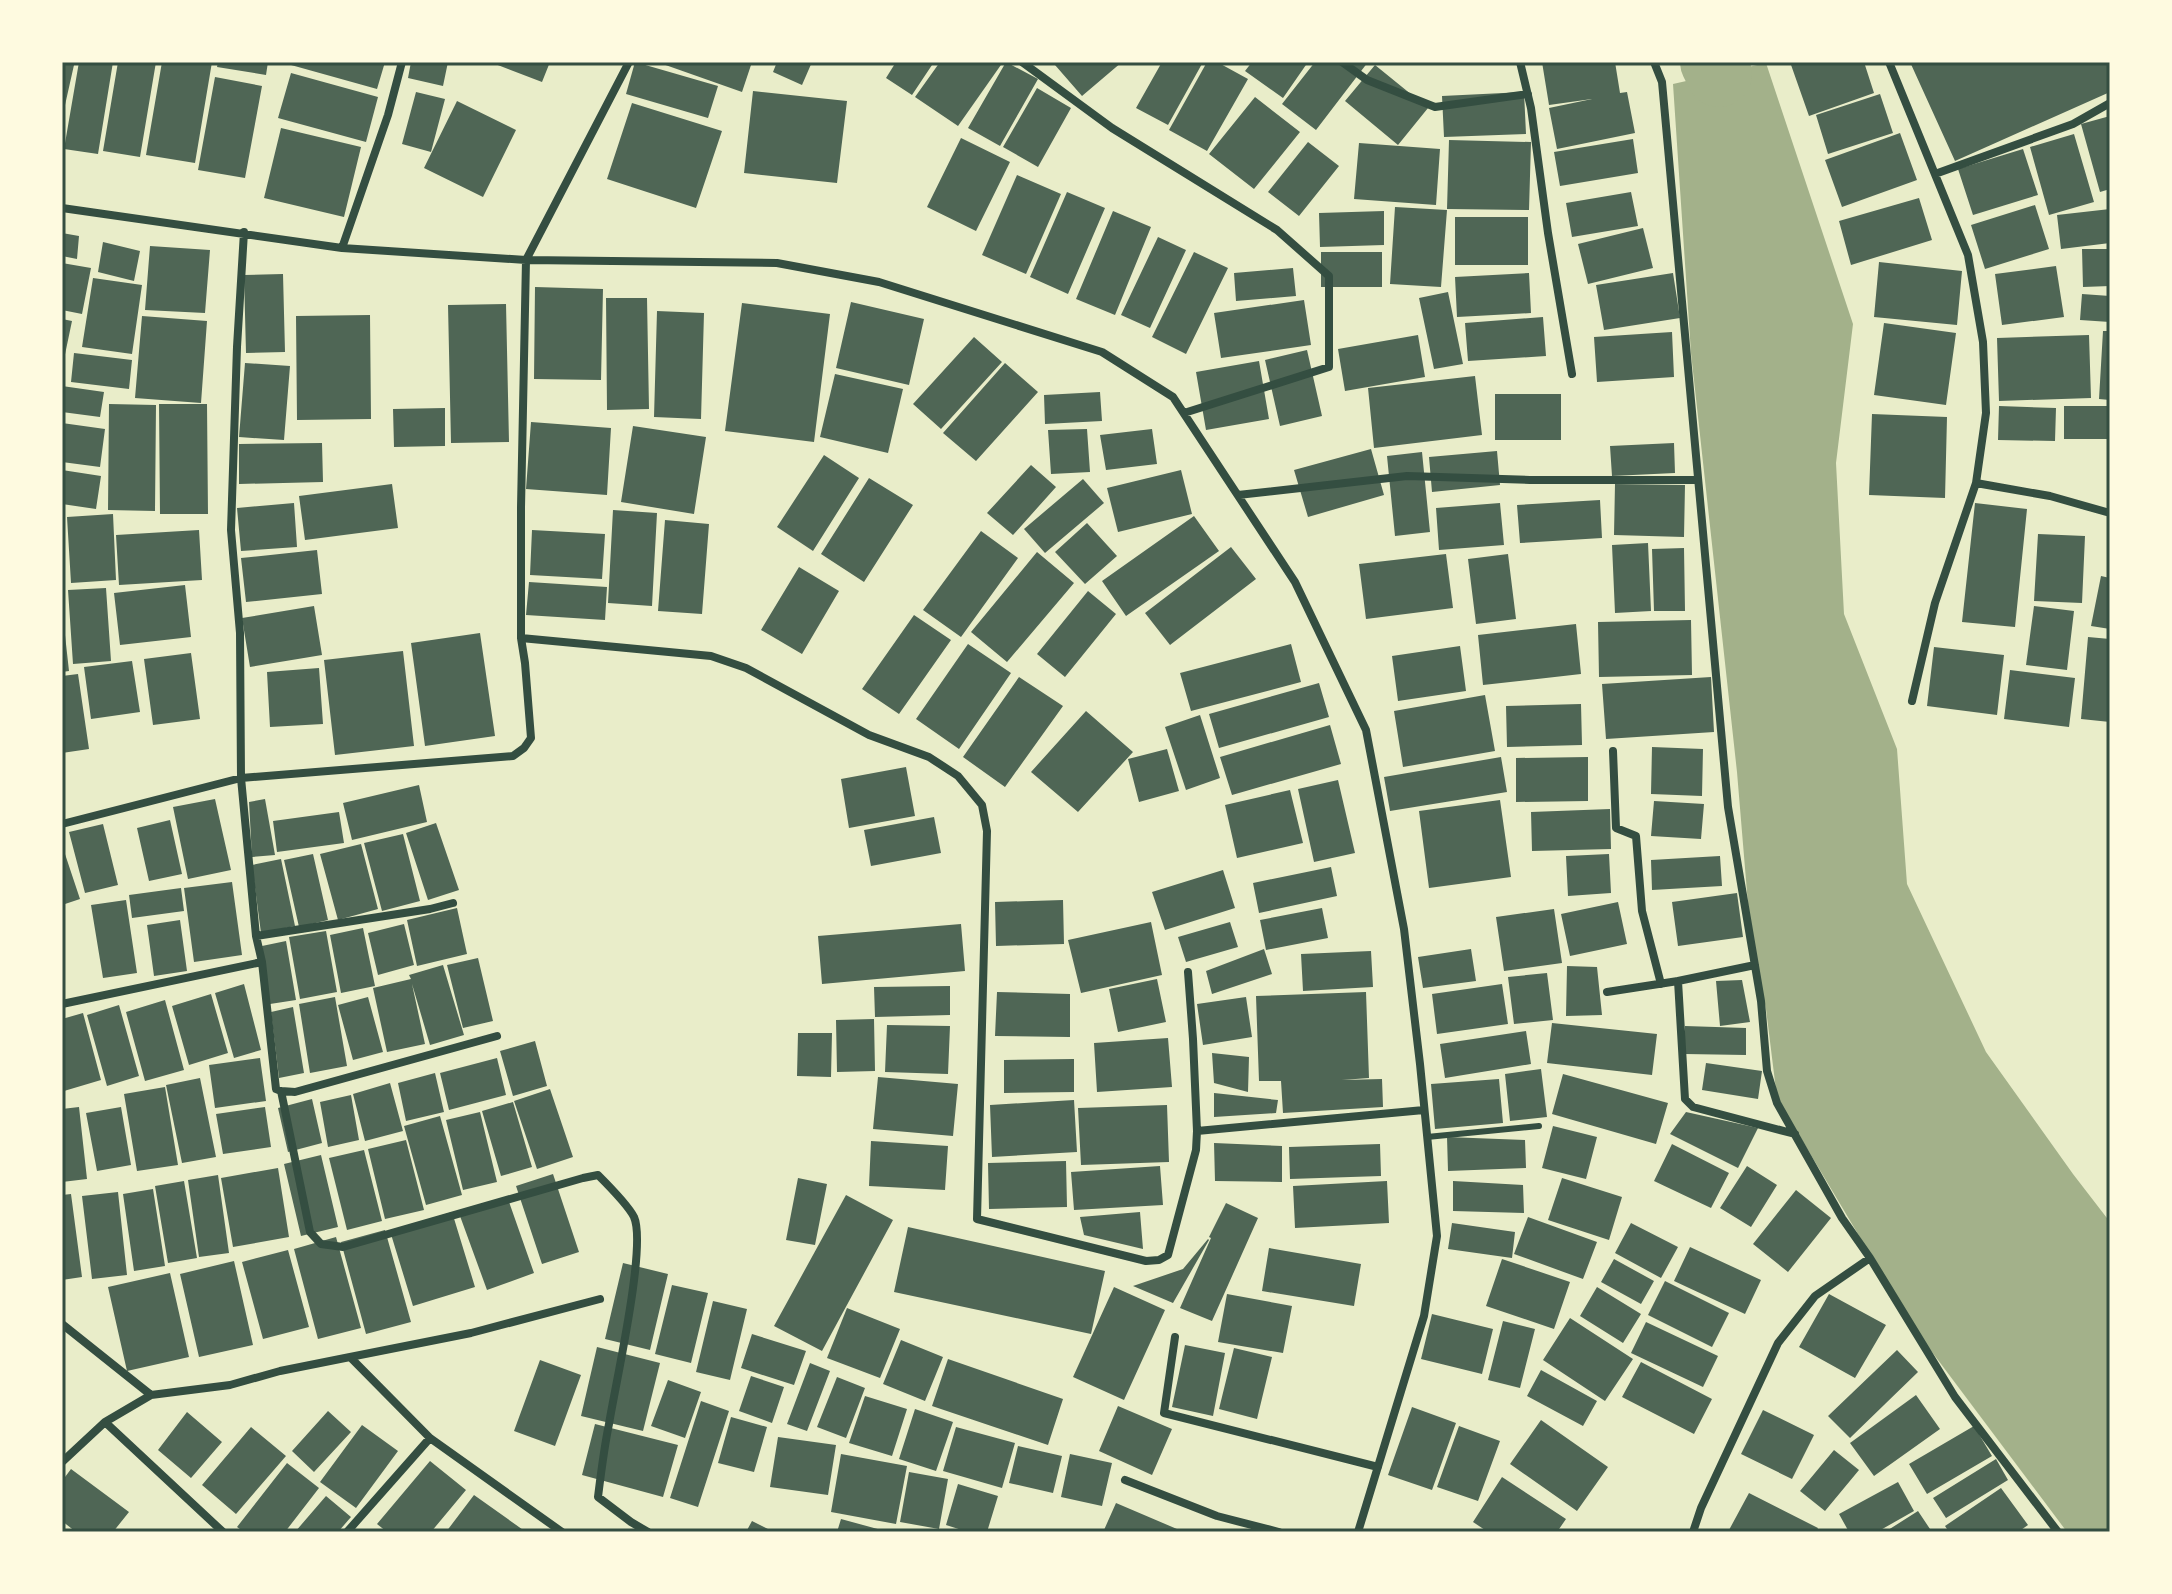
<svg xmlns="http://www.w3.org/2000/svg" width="2172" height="1594" viewBox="0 0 2172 1594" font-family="'Varela Round',sans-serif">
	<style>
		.water { fill: #a3b18a }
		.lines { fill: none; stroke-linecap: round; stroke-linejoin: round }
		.river { stroke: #a3b18a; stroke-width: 66 }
		.building { fill: #4f6655 }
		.service { stroke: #344e41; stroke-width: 6 }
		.minor { stroke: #344e41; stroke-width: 8 }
		.neatline { fill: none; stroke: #344e41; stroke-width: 3 }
	</style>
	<rect width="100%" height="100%" fill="#e9edc9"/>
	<path class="water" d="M1766 63 1853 324 1836 463 1844 614 1897 749 1907 884 1986 1052 2073 1174 2110 1222V1532H2067L1914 1328 1777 1098 1766 1009 1750 928 1737 772 1691 353 1673 84Z"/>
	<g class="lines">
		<path class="river" d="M1713 62 1719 74"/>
	</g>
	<path class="building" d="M62 62 74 65 63 114 62 113Z
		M79 62H113L98 154 64 149Z
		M118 62H156L140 157 103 151Z
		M162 62H212L195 163 146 155Z
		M218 62H268L266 75 217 67Z
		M292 62H385L377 89 291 65Z
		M411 62H448L443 86 408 78Z
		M490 62H550L542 82Z
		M635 62 718 86 708 118 626 94Z
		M657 62H752L742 92Z
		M777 62H812L802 85 773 72Z
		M896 62H934L912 95 886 78Z
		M940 62H1003L958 126 915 97Z
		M1006 62 1038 79 1000 146 968 128Z
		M1058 62H1122L1082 96 1055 65Z
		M1162 62H1203L1168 125 1136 108Z
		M1207 62H1217L1248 79 1207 151 1169 130Z
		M1252 62H1308L1283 98 1245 71Z
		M1315 62H1368L1316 130 1282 104Z
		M1542 62H1615L1620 93 1627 92 1635 133 1557 149 1549 108 1592 99 1549 105Z
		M1790 62H1864L1874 93 1809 116Z
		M1910 62H2110V92L1955 161Z
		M1375 65 1428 108 1398 145 1345 101Z
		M291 73 378 97 366 142 278 118Z
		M215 77 262 86 245 178 198 170Z
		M1037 88 1071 108 1038 167 1003 147Z
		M753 91 847 101 837 183 744 173Z
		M416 92 445 99 431 152 402 144Z
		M1524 92 1526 134 1444 137 1442 96Z
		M1880 94 1893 133 1828 154 1816 115Z
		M1255 97 1300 132 1254 189 1209 154Z
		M457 101 516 130 483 197 424 168Z
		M632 103 722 131 696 208 607 179Z
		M2110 116V189L2100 192 2081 124Z
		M281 128 361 147 344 217 264 198Z
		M1900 133 1917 180 1842 207 1825 160Z
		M2074 134 2094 202 2049 215 2030 147Z
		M961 138 1010 162 976 231 927 207Z
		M1633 139 1638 173 1560 186 1554 152Z
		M1449 140 1531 142 1529 210 1447 209Z
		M1308 142 1339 166 1299 216 1268 192Z
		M1359 143 1440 149 1436 205 1354 199Z
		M2023 149 2038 195 1973 215 1958 169Z
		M1017 175 1061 194 1026 274 982 255Z
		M1067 192 1105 208 1068 294 1030 277Z
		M1631 192 1638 226 1572 237 1566 203Z
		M1919 198 1932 240 1851 265 1839 221Z
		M2035 205 2049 249 1985 269 1971 225Z
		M1395 207 1447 210 1441 287 1390 284Z
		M2110 209V243L2061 249 2057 215Z
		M1113 211 1151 227 1115 315 1076 299Z
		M1384 211V245L1320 247 1319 213Z
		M1455 217H1528V265H1455Z
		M1643 228 1653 268 1588 284 1578 244Z
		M62 233 79 236 77 259 62 256Z
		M1158 237 1186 250 1150 328 1121 315Z
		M103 242 140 251 134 281 98 272Z
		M150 246 210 250 205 313 145 310Z
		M2082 249H2110V286L2083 287Z
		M1194 252 1228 268 1186 354 1152 337Z
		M1321 252H1382V287H1321Z
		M1879 262 1962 271 1957 325 1874 317Z
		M62 263 91 268 82 314 62 310Z
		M2056 266 2064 317 2002 325 1995 274Z
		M1293 268 1296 296 1236 301 1234 273Z
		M1529 273 1531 313 1457 317 1455 277Z
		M1673 273 1680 318 1604 330 1596 285Z
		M283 274 285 352 246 353 244 275Z
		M93 278 142 285 132 354 82 347Z
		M535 287 603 289 601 380 534 379Z
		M1448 292 1463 364 1434 369 1419 298Z
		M2082 294 2110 296V322L2080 320Z
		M606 298H647L649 409 607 410Z
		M1304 300 1311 345 1221 358 1214 313Z
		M851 302 924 319 909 385 836 368Z
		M742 303 830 314 814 442 725 431Z
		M506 304 509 442 451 443 448 305Z
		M657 311 704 313 701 419 654 417Z
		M370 315 371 419 297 420 296 316Z
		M142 316 207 321 201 403 135 398Z
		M1543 317 1546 356 1468 361 1465 323Z
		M62 319 72 321 63 364H62Z
		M1884 323 1956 333 1946 405 1874 395Z
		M2103 331H2110V400L2099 399Z
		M1672 332 1674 377 1597 382 1594 337Z
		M1418 335 1425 377 1345 391 1338 349Z
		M2089 335 2091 398 1999 401 1997 338Z
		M974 337 1002 362 941 429 913 404Z
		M1307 350 1322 416 1280 426 1265 360Z
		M74 353 132 360 129 389 71 382Z
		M1259 361 1269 419 1206 430 1196 372Z
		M245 363 290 366 284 440 239 437Z
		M1005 363 1038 392 976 461 943 433Z
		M835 374 903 389 888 453 820 437Z
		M1475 376 1482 435 1374 448 1368 388Z
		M62 386 104 392 100 417 62 412Z
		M1100 392 1102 421 1045 424 1044 395Z
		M1495 394H1561V440H1495Z
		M109 404 156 405 155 511 108 510Z
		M159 404H207L208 514H160Z
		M1999 406 2056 408 2055 441 1998 440Z
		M2064 406H2110V439H2064Z
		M445 408V446L394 447 393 409Z
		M1872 414 1947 417 1945 498 1869 495Z
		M531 422 611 428 607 495 526 489Z
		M62 423 105 429 100 467 62 462Z
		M633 426 706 437 694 514 621 502Z
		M1087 429 1090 472 1051 474 1048 430Z
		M1152 429 1157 464 1106 470 1100 435Z
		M322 443 323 482 239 484V444Z
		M1674 443 1675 473 1612 476 1610 446Z
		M1371 449 1384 495 1308 517 1294 470Z
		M1497 451 1500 485 1432 492 1429 457Z
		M1422 452 1430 532 1395 536 1387 456Z
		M824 455 859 478 813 551 777 527Z
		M1031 465 1056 487 1013 535 987 513Z
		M62 470 101 476 96 509 62 504Z
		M1181 470 1192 514 1118 532 1107 488Z
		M869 478 913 505 864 582 821 554Z
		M1083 479 1104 503 1045 553 1024 529Z
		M392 484 398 528 305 540 299 496Z
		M1615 484 1685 485 1684 537 1614 535Z
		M1600 500 1602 538 1520 543 1517 505Z
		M294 503 297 547 241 551 237 508Z
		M1500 503 1504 545 1439 550 1436 508Z
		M1975 503 2027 509 2015 627 1962 622Z
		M613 510 657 513 652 606 608 603Z
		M113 514 116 580 71 583 67 517Z
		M1194 516 1219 551 1126 616 1102 581Z
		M665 520 709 524 702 614 658 611Z
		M1087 523 1117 556 1085 584 1055 552Z
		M199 530 202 580 119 585 116 535Z
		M532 530 605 534 602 579 530 575Z
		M981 531 1018 558 961 637 923 610Z
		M2038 534 2085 536 2082 603 2034 601Z
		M1648 543 1651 611 1615 613 1612 545Z
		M1231 547 1256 579 1170 645 1145 613Z
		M1684 548 1685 611H1654L1652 549Z
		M317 550 322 594 246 602 241 558Z
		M1037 552 1074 583 1007 662 971 632Z
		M1446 554 1453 608 1366 619 1359 564Z
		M1508 554 1516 619 1476 624 1468 559Z
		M799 567 839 591 802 654 761 630Z
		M2101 576 2110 578V629L2091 626Z
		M529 582 607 587 605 620 526 615Z
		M185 585 191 637 120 645 114 593Z
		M106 588 111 661 73 664 68 590Z
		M1088 591 1116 614 1065 677 1037 654Z
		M314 606 322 655 250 667 242 618Z
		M2034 606 2074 611 2067 670 2026 665Z
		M914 615 951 640 899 714 862 689Z
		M1691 620 1692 675 1599 677 1598 622Z
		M1576 624 1581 674 1483 685 1478 635Z
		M62 626H64L69 671 62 672Z
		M480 633 495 736 425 746 411 643Z
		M2088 637 2110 639V722L2081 719Z
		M968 644 1011 673 959 749 916 719Z
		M1291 644 1301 682 1191 711 1180 673Z
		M1460 646 1466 691 1398 701 1392 656Z
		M1934 647 2004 655 1997 715 1927 706Z
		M403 651 414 746 335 755 324 660Z
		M191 653 200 719 153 725 144 659Z
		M132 661 140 712 91 719 84 667Z
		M319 668 323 724 270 727 267 672Z
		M2010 670 2075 678 2069 727 2004 719Z
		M78 674 89 749 62 753V676Z
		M1019 677 1063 706 1005 787 963 757Z
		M1711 677 1714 732 1606 739 1602 684Z
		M1319 683 1329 717 1219 748 1209 714Z
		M1485 695 1495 751 1403 767 1394 711Z
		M1581 704 1582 745 1507 747 1506 706Z
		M1086 711 1133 752 1078 812 1031 772Z
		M1200 715 1220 778 1186 790 1165 727Z
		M1330 725 1341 764 1232 795 1220 757Z
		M1652 747 1703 749 1702 796 1651 794Z
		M1167 749 1179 791 1139 802 1128 759Z
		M1501 757 1507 792 1390 811 1384 777Z
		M1588 757V801L1516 802V758Z
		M906 767 915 816 849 828 841 779Z
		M1338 780 1355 853 1314 862 1298 789Z
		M419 785 427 822 352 840 343 803Z
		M1290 790 1303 843 1237 858 1225 805Z
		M215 799 231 870 188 879 173 807Z
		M265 799 275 855 252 857 249 802Z
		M1500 800 1511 877 1429 888 1419 811Z
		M1654 801 1704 804 1701 839 1651 836Z
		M1610 809 1611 849 1532 851 1531 812Z
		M339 812 344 843 277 852 273 821Z
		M934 817 941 853 871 866 864 830Z
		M170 820 182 874 149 881 137 828Z
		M436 823 459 890 428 900 406 833Z
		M103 824 118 885 85 893 69 832Z
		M403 834 420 901 382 911 364 843Z
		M361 844 378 909 338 920 320 854Z
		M62 845 80 899 62 905Z
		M313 854 328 920 299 927 284 860Z
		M1609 854 1611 893 1568 896 1566 856Z
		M1720 856 1722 886 1652 890 1651 860Z
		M281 859 295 926 261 933 252 865Z
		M1331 867 1337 896 1259 913 1253 883Z
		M1223 870 1235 908 1165 930 1152 892Z
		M232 882 242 955 194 962 184 888Z
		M181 888 184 911 132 918 129 895Z
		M1737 893 1743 937 1678 946 1672 902Z
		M126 900 137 973 103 978 91 905Z
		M1063 900 1064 944 996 946 995 902Z
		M1618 902 1627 944 1570 956 1561 914Z
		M457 908 467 954 417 966 407 920Z
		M1322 908 1328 938 1266 950 1260 920Z
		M1554 909 1562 963 1504 971 1496 917Z
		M180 920 187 971 154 976 147 925Z
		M1151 922 1162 975 1081 993 1068 940Z
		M1230 922 1238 947 1186 962 1178 937Z
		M404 924 414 965 378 975 368 933Z
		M961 924 965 971 822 984 818 936Z
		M363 928 375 986 341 993 330 935Z
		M326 931 337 992 300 999 289 937Z
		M286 941 296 1000 270 1004 262 946Z
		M1264 949 1272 974 1212 994 1206 971Z
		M1471 949 1476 981 1423 988 1418 957Z
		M1371 951 1373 987 1303 991 1301 954Z
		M478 958 493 1021 463 1028 447 965Z
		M443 965 464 1035 430 1045 412 984 425 1044 387 1052 373 988 411 979 409 975Z
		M1567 966 1597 967 1602 1015 1566 1016Z
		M1547 973 1553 1020 1514 1024 1508 977Z
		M1157 979 1166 1022 1118 1032 1109 989Z
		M1742 980 1750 1022 1720 1026 1716 981Z
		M244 984 261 1050 234 1058 215 993Z
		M1502 984 1508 1024 1437 1034 1432 994Z
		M950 986V1015L875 1017 874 987Z
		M997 992 1070 994V1037L995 1036Z
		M1366 992 1369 1078 1342 1080 1382 1079 1383 1107 1283 1113 1281 1081H1259L1256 996Z
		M211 994 228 1053 189 1065 172 1006Z
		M335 997 347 1066 310 1073 299 1004Z
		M368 997 383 1052 353 1060 338 1005Z
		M1246 997 1252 1037 1203 1045 1197 1004Z
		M165 1000 184 1070 145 1081 126 1012Z
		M119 1005 139 1076 107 1086 87 1015Z
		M293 1007 304 1073 279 1078 271 1012Z
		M83 1013 101 1080 64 1091 62 1082V1019Z
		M874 1019 875 1071 837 1072 836 1020Z
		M1552 1023 1657 1034 1652 1075 1547 1063Z
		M887 1025 950 1026 948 1074 885 1072Z
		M1685 1026 1746 1028V1055L1685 1054Z
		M1526 1031 1531 1064 1445 1078 1440 1044Z
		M798 1033H832L831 1077 797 1076Z
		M1168 1038 1172 1087 1097 1092 1094 1043Z
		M535 1041 547 1086 513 1096 500 1051Z
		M1212 1053 1249 1057 1248 1092 1214 1083Z
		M260 1058 266 1101 215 1108 209 1065Z
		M497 1058 506 1095 449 1110 440 1073Z
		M1074 1059V1092L1004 1093V1060Z
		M1706 1063 1762 1071 1758 1099 1702 1090Z
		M1541 1069 1547 1117 1510 1121 1505 1074Z
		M435 1073 444 1112 406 1121 398 1083Z
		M1563 1074 1668 1103 1656 1144 1552 1114Z
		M878 1077 958 1084 953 1136 873 1129Z
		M200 1078 216 1157 182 1163 166 1085Z
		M1499 1079 1503 1123 1435 1129 1431 1084Z
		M390 1083 403 1131 365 1141 353 1094Z
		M165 1087 178 1165 137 1171 124 1094Z
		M550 1089 573 1157 537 1169 514 1101Z
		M1214 1093 1278 1100 1276 1113 1214 1117Z
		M351 1095 359 1140 328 1147 320 1102Z
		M312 1099 322 1143 288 1152 278 1108Z
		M1074 1100 1077 1152 992 1157 990 1105Z
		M513 1102 532 1167 501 1176 482 1111Z
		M1167 1105 1169 1162 1081 1165 1078 1108Z
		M79 1107 87 1179 62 1182V1109Z
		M121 1107 131 1165 97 1171 86 1113Z
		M265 1107 271 1147 223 1154 216 1114Z
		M480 1112 497 1182 463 1190 446 1120Z
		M1686 1112 1758 1128 1738 1168 1670 1134Z
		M440 1116 462 1195 426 1205 404 1126Z
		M1553 1126 1597 1137 1586 1179 1542 1168Z
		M1447 1137 1525 1140 1526 1168 1448 1171Z
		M406 1140 424 1210 385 1219 368 1149Z
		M871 1141 948 1146 945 1190 869 1186Z
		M1214 1143 1282 1146V1182L1215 1181Z
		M1380 1144 1381 1176 1290 1179 1289 1147Z
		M1672 1144 1729 1173 1711 1208 1654 1181Z
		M364 1150 382 1221 347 1230 329 1158Z
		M321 1155 338 1227 301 1236 284 1164Z
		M1066 1161 1067 1207 989 1209 988 1163Z
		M1160 1166 1163 1205 1074 1210 1071 1172Z
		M1747 1166 1777 1185 1751 1227 1720 1208Z
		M278 1168 289 1237 233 1247 221 1178Z
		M553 1174 579 1252 542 1264 516 1186Z
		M218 1175 229 1253 199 1257 188 1180Z
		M798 1178 827 1184 815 1245 786 1240Z
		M1562 1178 1622 1197 1609 1240 1548 1220Z
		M184 1181 197 1258 168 1263 155 1186Z
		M1387 1181 1389 1223 1295 1228 1293 1186Z
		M1453 1181 1523 1185 1524 1213 1453 1211Z
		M153 1189 165 1266 134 1271 123 1194Z
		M1796 1190 1831 1218 1788 1272 1753 1244Z
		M118 1192 127 1275 92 1279 82 1196Z
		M71 1194 82 1277 62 1280V1195Z
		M846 1195 893 1220 822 1351 774 1326Z
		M508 1199 534 1273 487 1290 460 1216Z
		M1226 1203 1258 1218 1212 1321 1180 1308 1211 1238 1209 1237Z
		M452 1212 475 1287 413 1306 390 1231Z
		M1140 1212 1143 1249 1084 1235 1080 1217Z
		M1528 1217 1597 1242 1583 1279 1514 1254Z
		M1452 1223 1515 1232 1512 1258 1448 1249Z
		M1631 1223 1678 1247 1661 1278 1615 1253Z
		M908 1227 1105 1271 1091 1334 894 1292Z
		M385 1230 411 1322 366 1334 341 1242Z
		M336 1237 361 1328 318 1339 294 1249Z
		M1208 1239 1209 1240 1173 1303 1133 1286 1183 1269Z
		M1690 1247 1761 1280 1745 1314 1674 1281Z
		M1269 1248 1361 1264 1354 1306 1262 1291Z
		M288 1250 309 1327 263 1339 242 1262Z
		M1502 1259 1570 1282 1554 1329 1486 1306Z
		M1614 1259 1654 1281 1641 1304 1601 1282Z
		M234 1261 253 1345 199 1357 180 1274Z
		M623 1263 668 1274 650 1350 605 1339Z
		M170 1273 189 1357 127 1371 108 1287Z
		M1665 1281 1729 1313 1712 1347 1648 1315Z
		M672 1285 708 1293 691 1363 655 1354Z
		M1114 1287 1165 1310 1124 1400 1073 1377Z
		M1597 1287 1641 1314 1623 1343 1580 1316Z
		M1227 1294 1292 1306 1283 1353 1218 1342Z
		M1829 1294 1886 1325 1855 1378 1799 1347Z
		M713 1301 747 1309 730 1380 696 1372Z
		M847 1308 900 1329 880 1378 827 1358Z
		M1432 1314 1493 1329 1482 1374 1421 1359Z
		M1570 1318 1633 1359 1605 1401 1543 1360Z
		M1503 1321 1535 1329 1520 1388 1488 1380Z
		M1646 1322 1718 1356 1703 1387 1631 1353Z
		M752 1334 806 1351 794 1385 741 1368Z
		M901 1340 943 1357 925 1401 883 1384Z
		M1185 1345 1225 1353 1213 1416 1172 1407Z
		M597 1347 660 1363 643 1431 581 1416Z
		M1234 1348 1272 1357 1257 1419 1219 1409Z
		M1897 1350 1918 1372 1850 1438 1828 1416Z
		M948 1359 1063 1399 1048 1445 932 1406Z
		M540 1360 581 1375 555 1446 514 1431Z
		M1641 1362 1712 1399 1694 1434 1622 1397Z
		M810 1363 830 1371 807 1431 787 1424Z
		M1541 1370 1597 1401 1583 1426 1527 1396Z
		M751 1376 784 1387 772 1423 739 1411Z
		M837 1377 865 1388 846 1438 817 1427Z
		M668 1380 701 1392 685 1438 651 1426Z
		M1916 1395 1940 1429 1874 1476 1850 1443Z
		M865 1396 907 1409 892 1456 849 1443Z
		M701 1401 729 1411 698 1507 670 1498Z
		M1118 1406 1172 1429 1152 1475 1099 1451Z
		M1412 1407 1456 1423 1432 1490 1388 1475Z
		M915 1409 953 1422 936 1471 899 1459Z
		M1763 1410 1814 1435 1792 1479 1741 1454Z
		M328 1411 351 1432 314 1472 292 1451Z
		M187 1412 222 1442 191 1478 158 1450Z
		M731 1417 767 1427 754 1472 718 1463Z
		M1541 1420 1608 1467 1577 1511 1510 1464Z
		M595 1424 678 1445 663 1497 582 1475Z
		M362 1425 398 1451 356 1508 320 1482Z
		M1459 1426 1500 1441 1478 1501 1437 1487Z
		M1974 1426 1992 1456 1927 1494 1909 1464Z
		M251 1427 286 1456 236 1514 202 1485Z
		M956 1427 1015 1443 1002 1488 943 1471Z
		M778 1437 836 1445 828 1495 770 1487Z
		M1018 1446 1062 1456 1053 1493 1009 1483Z
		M1834 1450 1859 1470 1825 1511 1800 1491Z
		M841 1454 907 1466 896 1524 831 1512Z
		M1070 1454 1112 1463 1102 1506 1061 1497Z
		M1996 1459 2008 1480 1946 1518 1933 1498Z
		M430 1461 466 1490 431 1532H387L377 1524Z
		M287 1463 319 1488 285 1532H244L237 1527Z
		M71 1469 129 1512 113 1532H76L62 1521V1481Z
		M909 1472 948 1479 939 1529 900 1522Z
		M1502 1477 1566 1519 1557 1532H1488L1473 1522Z
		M1898 1482 1914 1511 1877 1532H1849L1839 1514Z
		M958 1484 998 1496 987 1532H968L946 1525Z
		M2001 1488 2028 1525 2018 1532H1949L1945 1526Z
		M1749 1493 1818 1528 1816 1532H1732L1729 1530Z
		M474 1495 526 1532H446Z
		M326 1496 351 1517 338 1532H295Z
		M1116 1503 1184 1532H1109L1104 1530Z
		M1918 1511 1932 1532H1885Z
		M841 1519 885 1531V1532H837Z
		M752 1521 774 1532H746Z"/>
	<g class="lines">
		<path class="service" d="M1427 1137 1539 1126"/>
		<path class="minor" d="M1022 62 1112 128 1277 230 1329 276V367L1184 413
			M1342 62 1367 80 1435 107 1528 94
			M1520 62 1531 108 1548 233 1572 374
			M1654 62 1662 82 1728 807 1761 1001 1767 1071 1777 1103 1842 1218 1870 1258 1955 1397 2058 1532
			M1889 62 1968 255 1983 342 1986 413 1976 483 1935 603 1912 701
			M1935 174 2073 124 2110 103
			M62 208 342 248 526 260 777 263 879 282 1102 352 1173 397 1295 582 1366 730 1404 929 1420 1064 1437 1236 1424 1316 1358 1532
			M342 248 388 115 402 62
			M1976 483 2050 496 2110 513
			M1238 495 1407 476 1530 480H1698
			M521 638 711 656 746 668 869 735 929 757 958 776 982 805 987 831 977 1219 1146 1261 1159 1260 1168 1255 1196 1150 1197 1131 1424 1110
			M1613 751 1616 828 1636 836 1642 911 1661 984
			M62 824 241 778 240 633 231 530 237 347 244 232
			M256 936 430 909 453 903
			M1188 972 1193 1039 1197 1131
			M1678 981 1755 965
			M1607 992 1678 981 1685 1099 1693 1107 1795 1134
			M62 1004 262 962
			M497 1036 295 1092 281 1091 276 1089 262 962 256 936 241 778 513 756 524 748 531 738 525 663 521 638V507L526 260 629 62
			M281 1091 310 1232 321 1244 343 1247 583 1178 598 1175C607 1184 629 1207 634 1217 647 1246 615 1386 609 1424 604 1448 601 1473 598 1497L631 1522 648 1532
			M62 1324 151 1395
			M1175 1337 1164 1413 1378 1467
			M350 1357 471 1333 600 1299
			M105 1422 223 1532
			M62 1462 105 1422 151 1395 230 1385 280 1371 350 1357 430 1438 562 1532
			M1125 1480 1217 1516 1279 1532
			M347 1532 430 1438
			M1693 1532 1701 1508 1778 1343 1815 1296 1870 1258"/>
	</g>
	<rect width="2172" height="1594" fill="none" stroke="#fefae0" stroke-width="128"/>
	<rect x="64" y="64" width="2044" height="1466" class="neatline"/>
</svg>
